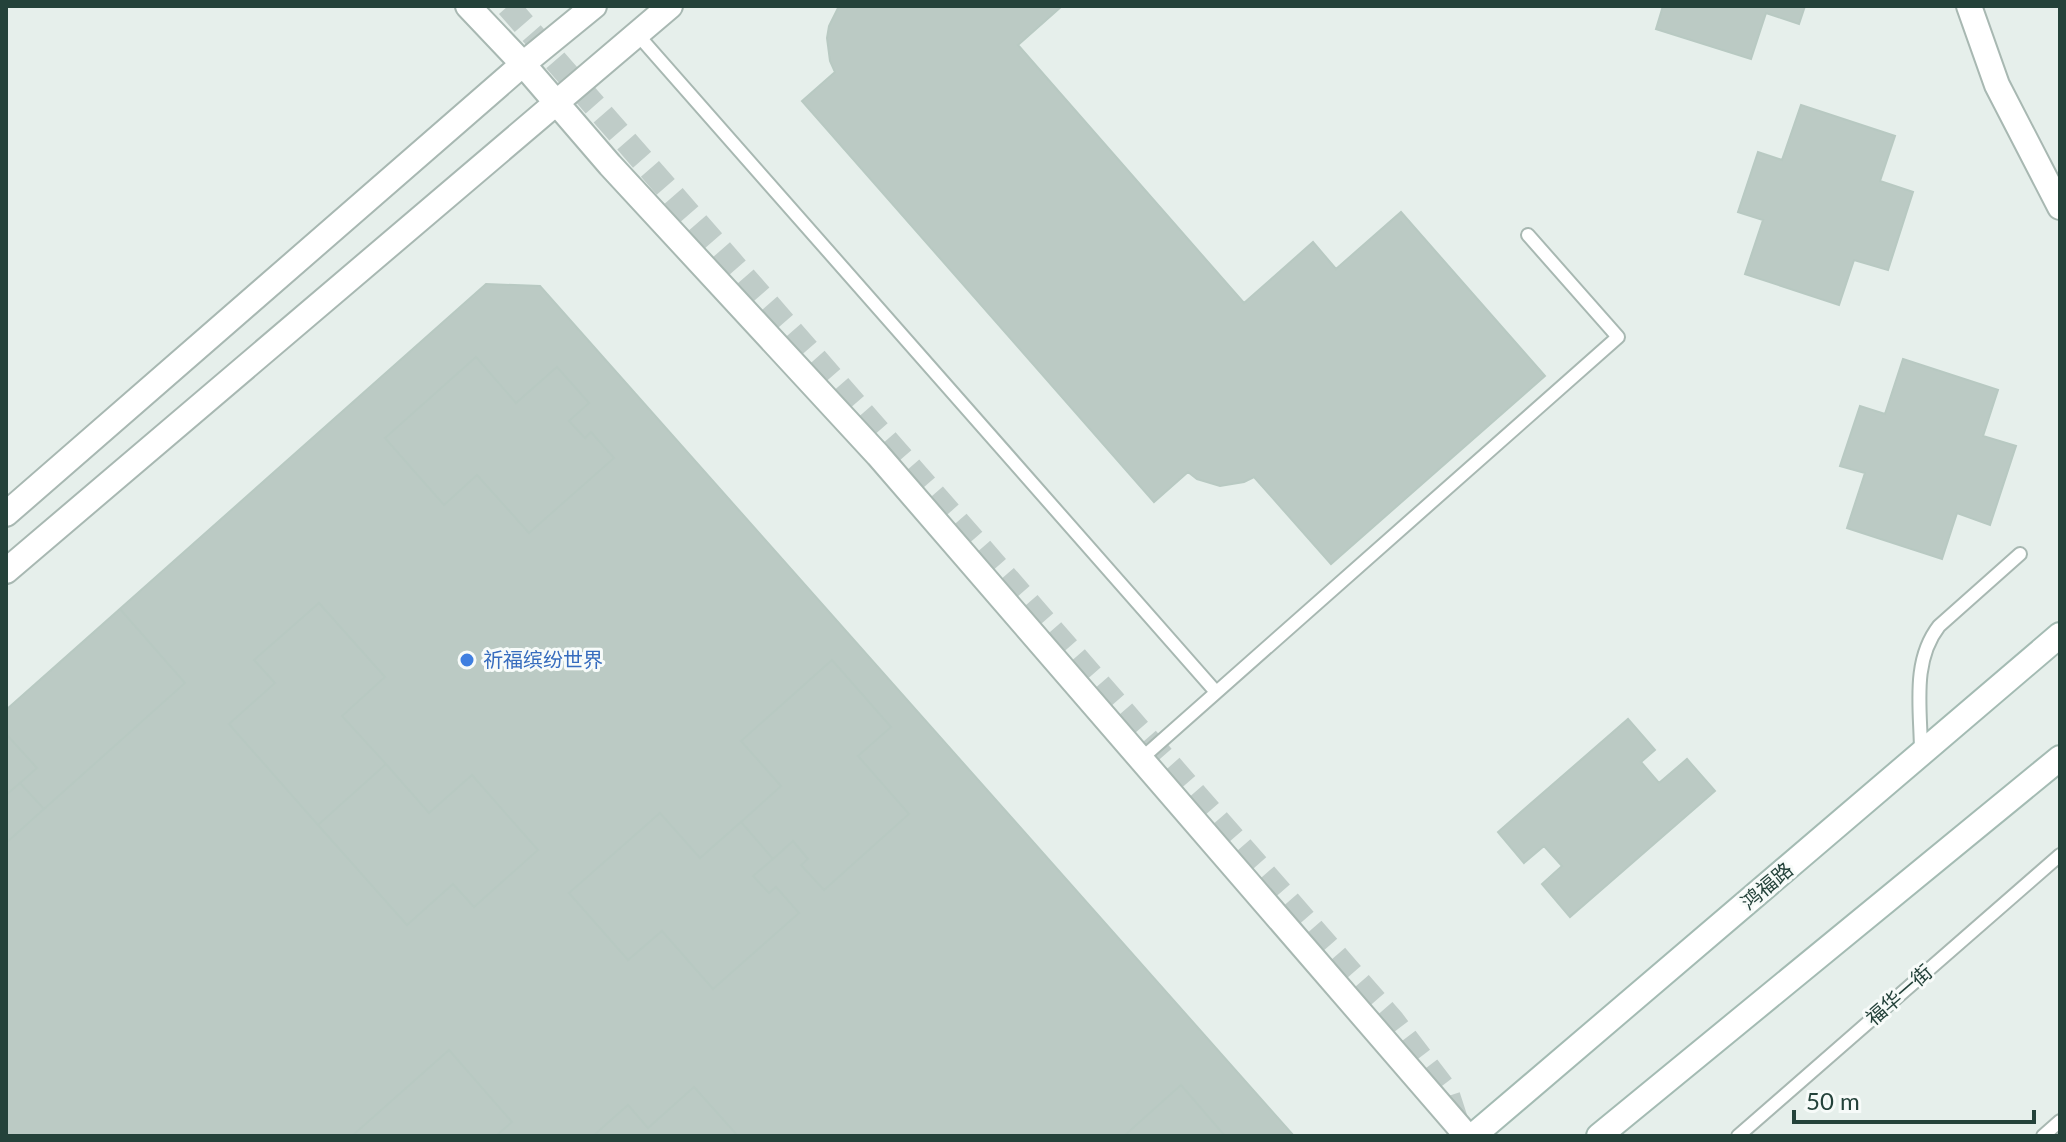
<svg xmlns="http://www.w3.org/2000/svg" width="2066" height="1142" viewBox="0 0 2066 1142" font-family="Lato,'Noto Sans SC',sans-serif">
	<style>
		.building { fill: #bbcac4; stroke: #b8c9c2; stroke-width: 2 }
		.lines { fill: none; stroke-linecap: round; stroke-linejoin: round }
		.street-tunnel { stroke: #bfccc8; stroke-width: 24; stroke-dasharray: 24 12; stroke-linecap: butt }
		.lane-casing { stroke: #a8b8b2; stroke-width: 16 }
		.street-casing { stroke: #a8b8b2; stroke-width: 28 }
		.secondary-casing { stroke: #a4bbb3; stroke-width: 28 }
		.lane { stroke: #fff; stroke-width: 12 }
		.street { stroke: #fff; stroke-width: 24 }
		.secondary { stroke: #fff; stroke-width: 24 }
		.shop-dot { fill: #3f7fe0; stroke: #f7fbf9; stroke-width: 3 }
		.labels { text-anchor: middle; stroke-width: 6; stroke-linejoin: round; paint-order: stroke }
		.shop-label { font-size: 20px; fill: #366cbe; stroke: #f7fbf9; text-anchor: start }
		.street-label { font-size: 20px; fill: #24423a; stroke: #f7fbf9 }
	</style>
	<rect width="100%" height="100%" fill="#e6efeb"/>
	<path class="building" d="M839 6H1062L1018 45 1244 303 1313 242 1336 269 1401 212 1545 376 1331 564 1254 477 1244 482 1220 486 1197 479 1188 472 1154 502 802 101 835 72 830 61 827 38 829 26Z
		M1663 6H1805L1799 24 1766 13 1751 59 1656 29Z
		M1801 105 1895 136 1880 181 1913 192 1888 270 1854 260 1839 305 1745 274 1763 220 1738 212 1758 152 1782 160Z
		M486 284 540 286 1294 1136H6V710Z
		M476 357 516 403 557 367 589 403 569 421 585 438 591 432 614 458 529 533 477 475 444 505 385 438Z
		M1903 359 1998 390 1983 436 2016 446 1990 525 1957 513 1942 559 1847 528 1865 473 1840 466 1860 406 1885 414Z
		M319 603 385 677 342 716 386 764 318 825 229 724 275 683 254 660Z
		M120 609 185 683 44 809 20 783 37 768 6 734V710Z
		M832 660 891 727 858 756 909 814 824 890 801 865 808 859 793 841 773 859 741 822 781 786 741 741Z
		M1628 719 1655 750 1641 762 1659 783 1687 759 1715 791 1570 917 1542 884 1562 866 1544 846 1524 863 1498 832Z
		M386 764 429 813 472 775 538 850 474 907 453 884 407 925 318 825Z
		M20 783 44 809 6 843V795Z
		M660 813 700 858 741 822 773 859 753 876 769 893 776 887 799 913 713 989 662 931 628 960 569 893Z
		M449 1050 512 1122 496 1136H352Z
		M1181 1085 1225 1136H1124Z
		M694 1087 738 1136H593L628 1105 648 1128Z"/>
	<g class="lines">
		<path class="street-tunnel" d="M508 6 1393 1021 1447 1092 1458 1126"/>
		<g class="lane-casing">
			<path id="lane" d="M637 34 1216 692
				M1921 753C1921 710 1911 662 1939 626L2020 554
				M1141 759 1618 337 1528 235
				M1738 1136 2060 855
				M2043 1136 2060 1121"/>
		</g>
		<g class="street-casing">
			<path id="street" d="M468 6 523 64 610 165 878 455 1467 1136
				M1969 6 1997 85 2060 207
				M6 514 523 64 594 6
				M6 571 670 6"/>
		</g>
		<g class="secondary-casing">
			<path id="secondary" d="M1473 1136 2060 635
				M1599 1136 2060 758"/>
		</g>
		<use href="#lane" class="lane"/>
		<use href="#street" class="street"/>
		<use href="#secondary" class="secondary"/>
	</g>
	<circle class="shop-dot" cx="467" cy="660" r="8"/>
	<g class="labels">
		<g class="shop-label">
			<text x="483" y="667">祈福缤纷世界</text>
		</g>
		<g class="street-label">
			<text transform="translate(1767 886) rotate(-40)" y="7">鸿福路</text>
			<text transform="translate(1899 995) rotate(-41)" y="7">福华一街</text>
		</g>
	</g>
	<rect width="2066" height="1142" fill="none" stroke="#24423a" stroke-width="16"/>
	<path d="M1794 1110v12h240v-12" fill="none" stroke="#24423a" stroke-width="4"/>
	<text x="1806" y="1110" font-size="24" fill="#24423a" stroke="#f7fbf9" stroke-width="6" paint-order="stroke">50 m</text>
</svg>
